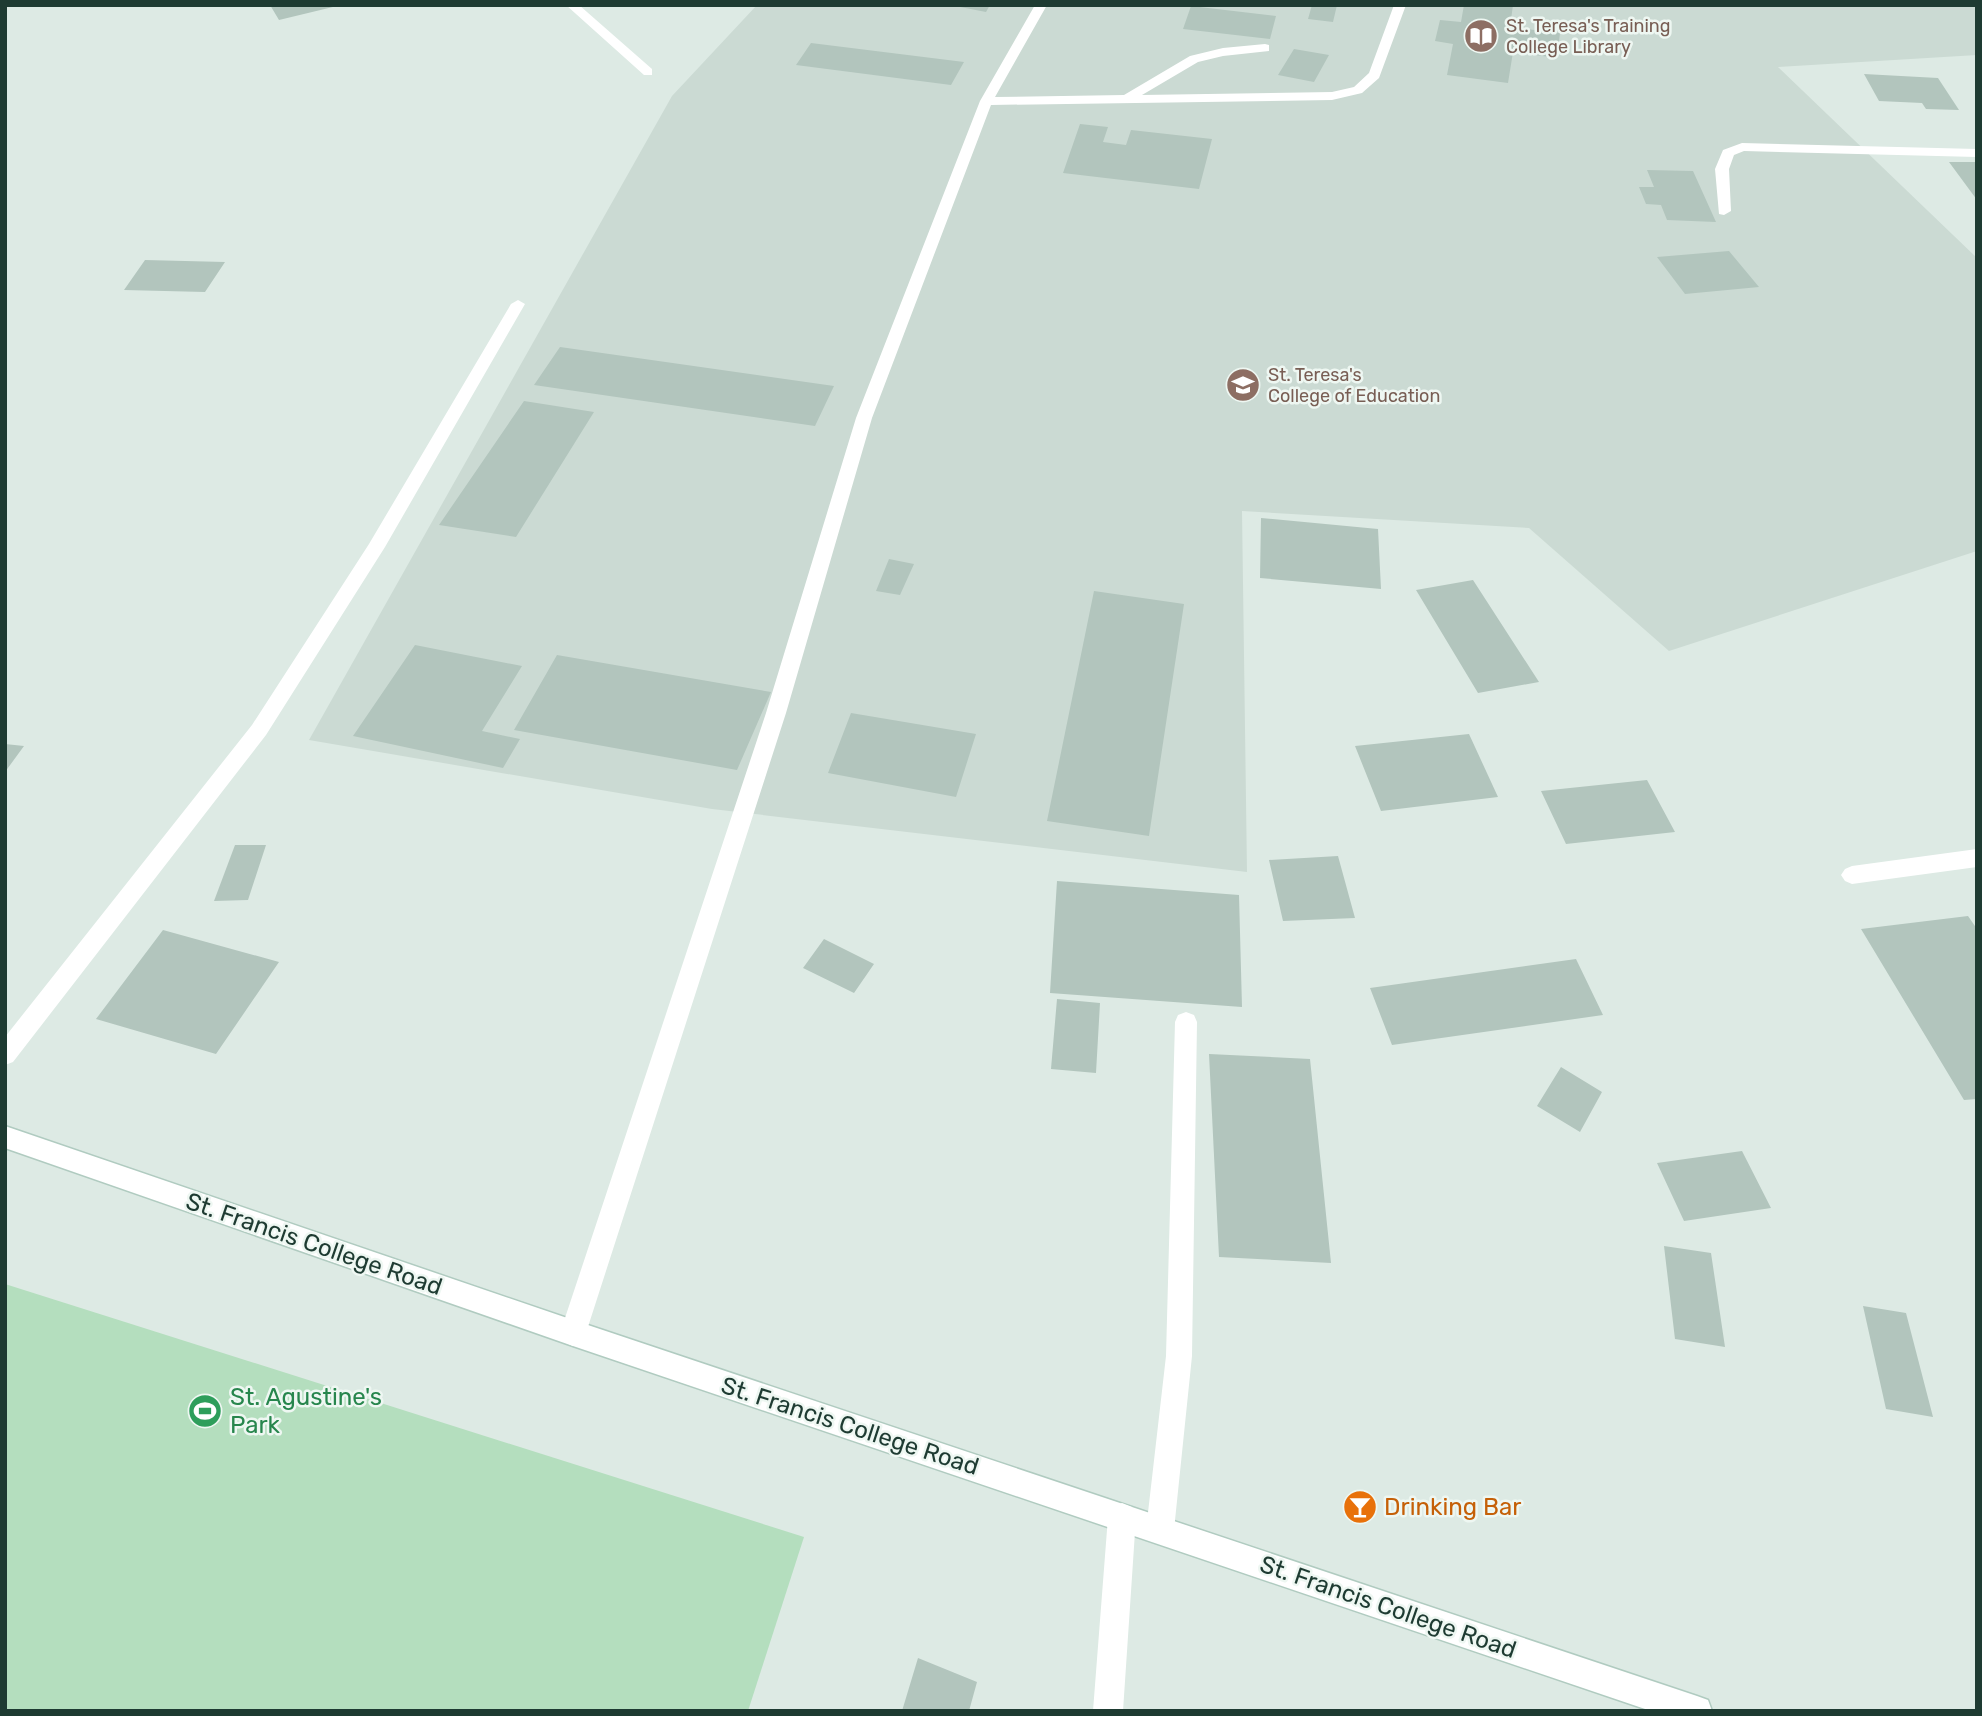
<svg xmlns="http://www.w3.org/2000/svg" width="1982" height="1716" viewBox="0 0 1982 1716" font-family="Rubik,sans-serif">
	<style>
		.built { fill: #cbdad3 }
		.green { fill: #b4debe }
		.building { fill: #b2c5bd }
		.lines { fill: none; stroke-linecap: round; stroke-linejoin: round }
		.secondary-casing { stroke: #b0cbc0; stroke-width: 3 }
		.service { fill: #fff; fill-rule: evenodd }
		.minor { fill: #fff; fill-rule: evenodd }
		.secondary { fill: #fff; fill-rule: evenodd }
		.labels { text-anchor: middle; stroke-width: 5; stroke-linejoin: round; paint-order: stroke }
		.far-education-label { font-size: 18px; fill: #785e54; stroke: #eef7f2; text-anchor: start }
		.near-street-label { font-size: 24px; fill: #1e3b32; stroke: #eef7f2 }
		.near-leisure-label { font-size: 24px; fill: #27864d; stroke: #eef7f2; text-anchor: start }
		.near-food-label { font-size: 24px; fill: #c56008; stroke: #eef7f2; text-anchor: start }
	</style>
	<rect width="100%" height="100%" fill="#ddeae4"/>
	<path class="built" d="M757 5H1977V55L1778 67 1977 258V551L1669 651 1529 528 1242 511 1247 872 712 809 309 740 672 96Z"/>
	<path class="green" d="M5 1284 804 1537 748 1711H5Z"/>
	<path class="building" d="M270 5H337V6L279 20Z
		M950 5H990L986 12Z
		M1312 5H1337L1333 22 1308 19Z
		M1464 5H1513L1510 27 1560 33 1557 58 1513 52 1508 83 1447 75 1453 44 1435 41 1440 20 1461 22Z
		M1191 6 1276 16 1270 39 1183 29Z
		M811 43 964 62 951 85 796 65Z
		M1294 49 1329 55 1314 82 1278 75Z
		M1864 74 1938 78 1959 110 1926 109 1922 103 1879 101Z
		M1080 124 1108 127 1103 142 1126 145 1131 130 1212 139 1199 189 1063 173Z
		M1949 162H1977V200Z
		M1647 170 1693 171 1716 222 1667 220 1661 205 1646 204 1639 187H1654Z
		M1729 251 1759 287 1685 294 1657 257Z
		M145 260 225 262 205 292 124 290Z
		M560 347 834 386 815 426 534 385Z
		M524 401 594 412 516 537 439 525Z
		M1261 518 1378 529 1381 589 1260 578Z
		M889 559 914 564 900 595 876 591Z
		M1473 580 1539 682 1478 693 1416 590Z
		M1094 591 1184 604 1149 836 1047 821Z
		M415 645 522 666 482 731 520 739 503 768 353 736Z
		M557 655 771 692 737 770 514 730Z
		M851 713 976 734 956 797 828 773Z
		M1469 734 1498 797 1381 811 1355 746Z
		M5 744 24 746 5 772Z
		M1647 780 1675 832 1566 844 1541 791Z
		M235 845H266L248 900 214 901Z
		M1338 856 1355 918 1283 921 1269 860Z
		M1057 881 1239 895 1242 1007 1050 993Z
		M1968 916 1977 929V1099L1964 1100 1861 929Z
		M163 930 279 962 216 1054 96 1019Z
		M824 939 874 964 854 993 803 968Z
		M1576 959 1603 1015 1392 1045 1370 988Z
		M1057 999 1100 1003 1096 1073 1051 1069Z
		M1209 1054 1310 1059 1331 1263 1219 1257Z
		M1561 1067 1602 1092 1580 1132 1537 1106Z
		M1742 1151 1771 1208 1684 1221 1657 1163Z
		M1664 1246 1711 1253 1725 1347 1675 1339Z
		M1863 1306 1906 1313 1933 1417 1886 1409Z
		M918 1658 977 1682 969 1711H902Z"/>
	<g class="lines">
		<g class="secondary-casing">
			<path id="secondary" d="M5 1126 573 1320 1697 1696 1708 1700 1712 1711H1651L573 1346 5 1148Z"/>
		</g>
		<path class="service" d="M1035 5H1047L995 97 1124 95 1190 56 1223 48 1265 44 1269 45V51L1223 56 1198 62 1142 95 1332 92 1354 87 1369 73 1394 5H1406L1379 78 1362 93 1332 100 991 105 872 418 786 713 586 1333 582 1342 573 1346 564 1342 560 1333 766 713 856 418 980 101Z
			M1186 1012 1194 1015 1197 1022 1192 1356 1174 1530 1170 1540 1160 1544 1150 1540 1146 1530 1166 1356 1175 1022 1178 1015Z"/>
		<path class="minor" d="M566 5H579L652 69V75H644Z
			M1742 143 1977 149V157L1744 151 1734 155 1729 169 1731 211 1724 215 1719 214 1715 169 1723 150Z
			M518 300 525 304 385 547 266 735 13 1062 5 1065V1037L252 725 369 544 511 304Z
			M1977 849V867L1852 884 1845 881 1841 875 1845 869 1852 866Z
			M1122 1503 1132 1507 1136 1517 1123 1711H1093L1108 1517 1112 1507Z"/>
		<use href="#secondary" class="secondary"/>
	</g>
	<defs>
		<g id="library-disc" transform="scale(1.75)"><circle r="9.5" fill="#8d6e63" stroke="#eef7f2"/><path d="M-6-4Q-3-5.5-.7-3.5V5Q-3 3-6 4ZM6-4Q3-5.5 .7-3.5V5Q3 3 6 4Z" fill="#fff"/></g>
		<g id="university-disc" transform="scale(1.75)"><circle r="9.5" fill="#8d6e63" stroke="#eef7f2"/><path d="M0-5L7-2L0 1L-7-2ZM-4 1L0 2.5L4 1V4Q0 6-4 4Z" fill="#fff"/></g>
		<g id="stadium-disc" transform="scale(1.75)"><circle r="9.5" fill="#2e9e5b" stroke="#eef7f2"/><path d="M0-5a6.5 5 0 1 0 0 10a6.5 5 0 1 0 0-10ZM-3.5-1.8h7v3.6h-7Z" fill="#fff"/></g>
		<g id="bar-disc" transform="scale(1.75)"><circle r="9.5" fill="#e8710a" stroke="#eef7f2"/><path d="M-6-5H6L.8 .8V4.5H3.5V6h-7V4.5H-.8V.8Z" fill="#fff"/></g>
	</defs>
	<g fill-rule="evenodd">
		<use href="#library-disc" x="1481" y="36"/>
		<use href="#university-disc" x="1243" y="385"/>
		<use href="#stadium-disc" x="205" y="1411"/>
		<use href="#bar-disc" x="1360" y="1507"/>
	</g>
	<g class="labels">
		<g class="far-education-label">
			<text x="1506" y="32">St. Teresa's Training<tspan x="1506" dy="21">College Library</tspan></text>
			<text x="1268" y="381">St. Teresa's<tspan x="1268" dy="21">College of Education</tspan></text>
		</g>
		<g class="near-street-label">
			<text transform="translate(314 1244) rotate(19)" y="8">St. Francis College Road</text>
			<text transform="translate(850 1426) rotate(18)" y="8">St. Francis College Road</text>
			<text transform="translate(1388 1607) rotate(19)" y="8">St. Francis College Road</text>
		</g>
		<g class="near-leisure-label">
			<text x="230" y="1405">St. Agustine's<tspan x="230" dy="28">Park</tspan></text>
		</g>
		<g class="near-food-label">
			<text x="1384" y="1515">Drinking Bar</text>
		</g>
	</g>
	<rect width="1982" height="1716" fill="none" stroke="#1e3b32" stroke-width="14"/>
</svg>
